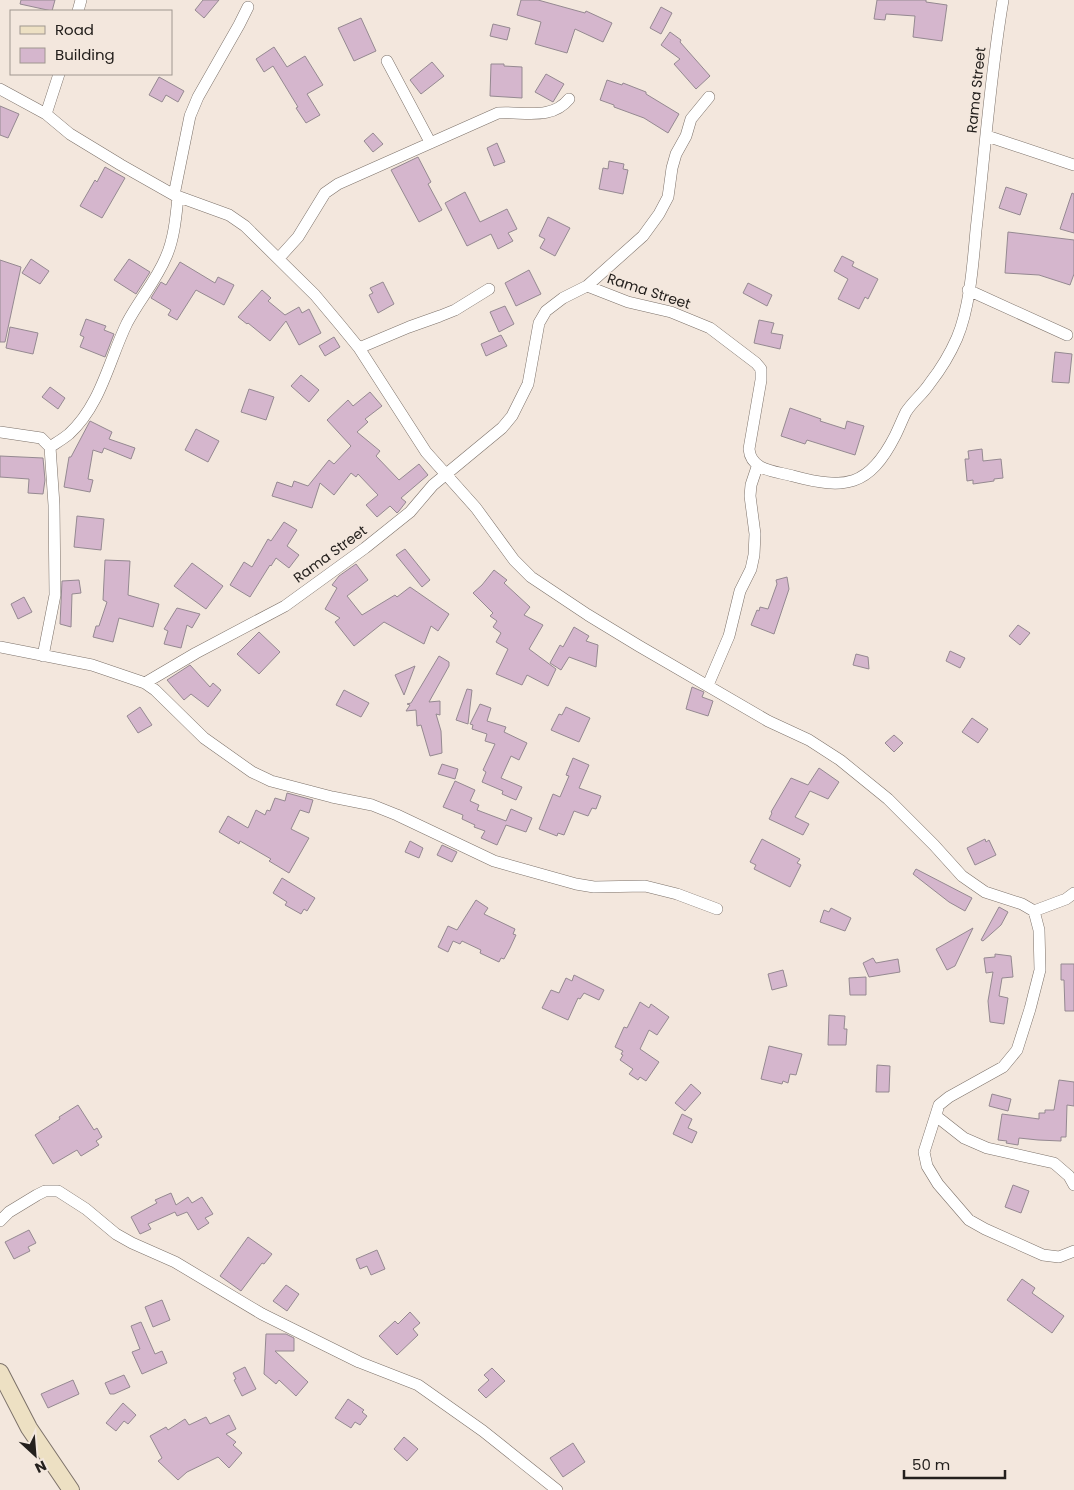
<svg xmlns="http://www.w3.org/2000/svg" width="1074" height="1490" viewBox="0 0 1074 1490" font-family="Poppins,sans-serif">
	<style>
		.building { fill: #d5b6cd; stroke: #958991 }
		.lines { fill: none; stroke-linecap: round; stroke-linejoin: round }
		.street-casing { stroke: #7c7169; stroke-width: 12 }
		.secondary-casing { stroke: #7c7169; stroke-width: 18 }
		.street { stroke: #fff; stroke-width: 11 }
		.secondary { stroke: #ede0c3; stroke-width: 16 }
		.labels { text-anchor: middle; stroke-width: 4; stroke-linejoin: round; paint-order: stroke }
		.street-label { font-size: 14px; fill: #24201d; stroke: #f3e7dd }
	</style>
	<rect width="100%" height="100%" fill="#f3e7dd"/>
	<path class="building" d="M21 0H55L52 11 20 4Z
		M203 0H219L204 18 195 10Z
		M521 0H538L585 13 586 11 612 23 603 42 575 29 567 53 535 44 541 22 517 15Z
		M877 0H926V2L947 5 942 41 913 37 915 16 886 14 885 20 874 19Z
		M661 7 672 13 661 34 650 28Z
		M361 18 376 51 354 61 338 28Z
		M493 24 510 28 507 40 490 36Z
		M670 32 681 40 680 42 710 76 696 89 674 64 680 59 661 45Z
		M274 47 287 67 305 56 323 85 307 94 320 115 306 123 296 108 298 107 273 66 264 72 256 59Z
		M432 62 444 76 421 94 410 80Z
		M491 64H504V66L522 67V98L490 96Z
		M546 74 564 84 553 102 535 92Z
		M159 77 184 91 178 102 166 95 162 102 149 95Z
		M607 80 622 85 623 83 646 92V94L679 114 668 133 644 118 614 107V105L600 100Z
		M0 106 19 114 8 138 0 135Z
		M373 133 383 144 373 152 364 141Z
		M497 143 505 162 494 166 487 148Z
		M418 157 431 182 428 184 442 210 419 222 391 170Z
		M609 161 624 164 623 169 628 170 623 194 599 189 603 168 608 169Z
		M105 167 125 178 102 218 80 206 95 180 97 182Z
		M1006 187 1027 194 1020 215 999 208Z
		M465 192 480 222 507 209 517 229 508 233 513 241 498 249 491 234 467 246 445 203Z
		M1072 193 1074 194V233L1060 229Z
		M548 217 570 228 555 256 540 248 545 239 539 236Z
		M1008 232 1074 240V274L1070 285 1039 275 1005 273Z
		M842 256 854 262 852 266 878 279 868 299 865 297 859 309 838 299 848 279 834 271Z
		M31 259 49 271 40 284 22 273Z
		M129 259 150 272 136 294 114 280Z
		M0 260 21 267 5 342H0Z
		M180 262 215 283 218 277 234 285 224 305 196 290 177 320 168 315 171 310 151 298 161 282 166 285Z
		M529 270 541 294 516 306 505 283Z
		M383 282 394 304 378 313 369 295 373 293 370 288Z
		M748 283 772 295 767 306 743 293Z
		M262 290 271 298 268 301 285 315 299 307 302 313 309 309 321 333 299 345 286 321 270 341 248 323 247 324 238 317Z
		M505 306 514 324 499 332 490 312Z
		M86 319 106 326 104 330 114 334 105 357 80 347 84 337 80 335Z
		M759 320 774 323 771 333 783 335 780 349 754 343Z
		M10 327 38 333 33 354 6 348Z
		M501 335 507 346 486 356 481 344Z
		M334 337 340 347 325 356 319 346Z
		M1055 352 1072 354 1069 383 1052 382Z
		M301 375 319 390 309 402 291 386Z
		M50 387 65 398 58 409 42 397Z
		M249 389 274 397 266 420 241 412Z
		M370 392 382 406 365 419 368 422 357 432 380 451 376 456 399 480 419 464 428 475 401 498 406 502 399 511 397 513 390 506 377 517 366 505 378 495 358 474 356 477 351 473 334 495 320 483 312 508 272 496 277 482 292 487 294 481 308 486 329 460 334 464 351 446 327 420 348 400 353 406Z
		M790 408 821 419 820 421 845 429 847 421 864 426 855 455 807 440 805 444 781 436Z
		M90 421 112 432 109 439 135 448 131 459 104 448 102 453 93 450 88 479 93 480 90 492 64 487 69 457H71Z
		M196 429 219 441 208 462 185 450Z
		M982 449 983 461 1001 459 1003 478 994 479V481L973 484V480L967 481 965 459H969L968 451Z
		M0 456 43 458 45 480 43 494 28 493 29 479 0 477Z
		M77 516 104 519 101 550 74 547Z
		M284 522 297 530 287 546 299 555 289 568 276 558 271 566 270 565 250 597 230 585 244 562 252 567 268 539 271 541Z
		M405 549 430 580 422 587 396 555Z
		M105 560 130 561 128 595 159 604 153 627 119 618 113 642 93 637 96 626H99L107 602 103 600Z
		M192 563 223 586 206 609 174 586Z
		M356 564 368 580 347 596 362 615 395 595 397 597 410 587 449 614 438 631 431 626 424 644 384 622 354 646 335 622 340 618 325 609 337 588 332 585 339 576Z
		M494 570 507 580 504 583 530 607 524 615 543 625 529 649 556 669 548 686 527 675 522 685 496 674 508 649 496 642 501 633 493 627 497 621 490 616 493 613 473 593 482 585Z
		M787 577 789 589 774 634 751 625 757 610 759 611 760 607 768 609 777 584 776 580Z
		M79 580 81 593 72 594 71 627 60 624 62 581Z
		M24 597 32 612 18 619 11 604Z
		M177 608 200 614 192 628 187 625 181 648 164 644 168 631 164 629Z
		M1018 625 1030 633 1020 645 1009 636Z
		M574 627 589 636 586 641 598 645 596 667 569 657 561 670 550 663 560 645 563 647Z
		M259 632 280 652 259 674 237 654Z
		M950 651 965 658 960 668 946 661Z
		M856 654 868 657 869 669 853 665Z
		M439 656 449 662V666L429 702 440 701V715L436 714 441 731 442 753 430 756 421 725 417 726 416 710 406 711 410 705 407 704 411 703Z
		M190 665 210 687 213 683 221 690 208 707 191 694 184 700 167 680Z
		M415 666 404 695 395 675Z
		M692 687 704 692 702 697 713 701 708 716 686 709Z
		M467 689 472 690 468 724 456 720Z
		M344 690 369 703 361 717 336 705Z
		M480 704 491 708 487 721 506 727 504 732 527 743 519 760 511 756 501 778 522 787 516 800 502 794 503 791 482 782 486 772 483 770 495 744 485 741 487 734 472 729 473 725 470 724Z
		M140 707 152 725 138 733 127 716Z
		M566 707 590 718 579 742 551 730 559 714 562 715Z
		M972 718 988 729 978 743 962 732Z
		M894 735 903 743 894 752 885 743Z
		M573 758 589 765 579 788 601 796 596 809 592 808 588 816 574 811 564 835 558 833 557 836 539 829 553 794 560 797 569 776 566 775Z
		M442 764 458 769 455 779 438 774Z
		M819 768 839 782 828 799 810 791 795 817 809 824 803 835 769 819 772 813 771 812 791 778 808 785Z
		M455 781 475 790 470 801 479 805 477 810 506 821 511 809 532 818 526 832 506 825 497 845 481 838 485 831 474 827 475 825 462 819 463 815 443 807Z
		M287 793 313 800 309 813 300 810 291 829 309 838 289 873 269 861 271 859 240 841 239 844 219 832 228 816 248 828 256 810 265 815 267 810 270 811 275 798 285 801Z
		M762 839 800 859 797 863 801 865 790 887 754 869 756 865 750 862Z
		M985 839 986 842 989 840 996 855 975 865 967 848Z
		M410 841 423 848 419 858 405 852Z
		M442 845 457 852 452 862 437 855Z
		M916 869 972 898 965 911 949 902 913 874Z
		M282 878 315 898 307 911 304 909 301 914 285 905 287 902 273 893Z
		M476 900 488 908 484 914 515 929 513 934 516 935 510 948 504 959 501 958 499 962 480 953 481 950 462 941 460 944 453 941 448 952 438 947 448 926 457 930Z
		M999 907 1008 912 1001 925 983 941 981 940Z
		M831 908 851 918 845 931 820 922 824 910 829 912Z
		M973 928 955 966 947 970 936 949Z
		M995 954 1011 956 1013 977 1002 978 999 996 1008 998 1004 1024 990 1022 988 1001 993 972 986 973 984 958 995 957Z
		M873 958 876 963 898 959 900 972 869 977 863 963Z
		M1061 964H1074V1011H1065L1064 980H1061Z
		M783 970 787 986 772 990 768 974Z
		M574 975 604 990 599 1000 584 993 580 999 578 998 568 1020 542 1008 551 990 559 993 566 978 572 981Z
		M866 977V995H850L849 978Z
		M640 1002 649 1008 651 1004 669 1017 657 1035 649 1030 640 1049 659 1062 646 1081 640 1077 638 1080 629 1074 633 1069 620 1060 623 1055 621 1054 623 1051 615 1047 624 1027 627 1028Z
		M829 1015 845 1016 844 1029H847L846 1045H828Z
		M769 1046 802 1054 796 1075 790 1074 788 1083 783 1081 782 1084 761 1079Z
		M877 1065 890 1066 889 1092H876Z
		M1059 1080 1074 1082V1106L1067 1105 1066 1137H1061V1141L1038 1140 1019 1138 1018 1145 1006 1143 1007 1141 998 1140 1002 1114 1039 1119V1113H1045V1110H1054Z
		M691 1084 701 1093 685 1111 675 1103Z
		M992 1094 1011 1099 1008 1111 989 1106Z
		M78 1105 94 1130 97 1128 102 1137 96 1141 99 1145 81 1156 77 1150 53 1164 35 1135 60 1119 59 1117Z
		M682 1114 692 1119 688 1128 697 1132 692 1143 673 1134Z
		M1013 1185 1029 1191 1021 1213 1005 1207Z
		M171 1193 176 1205 188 1197 192 1203 202 1197 213 1214 205 1218 209 1223 198 1230 187 1212 177 1216 175 1212 148 1224 151 1229 140 1234 131 1217 157 1203 155 1200Z
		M29 1230 36 1243 28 1247 30 1251 14 1259 5 1242Z
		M248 1237 272 1254 264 1264 262 1263 241 1291 220 1276Z
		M377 1250 385 1269 371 1275 367 1266 360 1269 356 1259Z
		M1022 1279 1035 1288 1032 1293 1064 1316 1052 1333 1007 1300Z
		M286 1285 299 1294 287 1311 273 1301Z
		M162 1300 170 1320 153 1327 145 1307Z
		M410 1312 420 1323 413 1329 418 1335 397 1355 379 1336 395 1321 398 1324Z
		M141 1322 155 1354 162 1351 167 1363 142 1374 132 1352 140 1349 131 1326Z
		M266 1334H286L294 1338V1351H275L308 1382 296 1396 279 1380 276 1384 264 1374Z
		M245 1367 256 1389 242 1396 234 1380 236 1379 233 1373Z
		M492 1368 505 1381 486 1398 478 1390 489 1380 484 1375Z
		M124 1375 130 1387 114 1394H110L105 1383Z
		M73 1380 79 1394 48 1408 41 1394Z
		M348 1399 364 1410 362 1412 367 1416 360 1425 355 1422 351 1428 335 1418Z
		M123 1403 136 1415 128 1424 124 1421 116 1431 106 1423Z
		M229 1415 236 1429 226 1434 236 1442 233 1445 242 1453 229 1468 218 1457 187 1472 178 1480 158 1461 162 1458 150 1436 166 1427 168 1430 185 1419 189 1425 206 1417 210 1424Z
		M404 1437 418 1449 407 1461 394 1449Z
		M573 1443 585 1462 563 1477 550 1458Z"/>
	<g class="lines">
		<g class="street-casing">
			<path id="street" d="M78 11 81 0
				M387 61 430 142
				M0 89 46 114 70 134 121 165 174 195 229 215 245 226 315 295 341 326 359 348 426 452 476 508 514 560 531 577 588 615 639 646 768 721 809 740 840 760 888 799 934 845 962 876 985 892 1022 904 1034 911 1039 930 1040 970 1030 1009 1017 1050 1003 1067 949 1097 939 1105 924 1152 927 1166 938 1184 969 1220 985 1229 1043 1255 1059 1257 1074 1251
				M46 114 59 74
				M987 136 1074 165
				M174 195 190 116 198 97 239 25 248 7
				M279 258 298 237 325 193 338 184 498 113C523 111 551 121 569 99
				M587 286 643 236 659 214 668 197 672 168 676 154 686 136 691 119 709 97
				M968 290 1067 335
				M359 348 409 327 440 316 455 310 489 289
				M0 432 41 438 50 447 54 505 55 595 43 656
				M50 447C56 443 63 439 69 434 101 405 109 360 127 323 139 300 156 281 166 257 174 239 176 217 178 197
				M0 647 92 665 145 683 155 690 204 738 252 772 271 781 332 797 372 805 397 815 494 861 576 884 594 887 645 886 677 894 717 909
				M145 683 196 653 285 606 365 548 410 512 433 485 502 428 512 416 528 384 539 323 546 311 563 298 587 286 628 302 671 312 710 328 756 363 761 369V380L749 449C751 471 775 471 793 476 845 490 869 487 895 436 899 428 902 420 906 412 913 401 923 394 930 383 941 369 950 354 957 338 970 307 973 263 976 230 985 153 990 76 1003 0
				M708 685 729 636 740 591 751 569 754 555 755 534 750 496 751 485 757 467
				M1034 911 1066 899 1074 893
				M936 1116 964 1138 987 1148 1054 1163 1069 1176 1074 1185
				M0 1221 9 1212 37 1195 45 1191H58L86 1209 116 1234 132 1243 175 1262 262 1314 359 1362 418 1385 483 1431 557 1490"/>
		</g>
		<g class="secondary-casing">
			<path id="secondary" d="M0 1372 29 1428 71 1490"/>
		</g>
		<use href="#street" class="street"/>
		<use href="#secondary" class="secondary"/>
	</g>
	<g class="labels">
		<g class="street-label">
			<text transform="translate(976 90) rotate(-84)" y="5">Rama Street</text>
			<text transform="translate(649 291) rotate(18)" y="5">Rama Street</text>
			<text transform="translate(330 554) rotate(-36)" y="5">Rama Street</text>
		</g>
	</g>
	<rect x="10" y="10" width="162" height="65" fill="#f3e7dd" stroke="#a09790"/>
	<rect x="20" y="26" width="25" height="8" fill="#ede0c3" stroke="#a09790"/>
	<text x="55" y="35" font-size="15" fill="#24201d">Road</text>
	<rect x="20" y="48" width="25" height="15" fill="#d5b6cd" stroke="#a09790"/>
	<text x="55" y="60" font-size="15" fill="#24201d">Building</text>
	<g transform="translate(35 1455) rotate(154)" stroke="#f3e7dd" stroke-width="4" paint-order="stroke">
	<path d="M0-4L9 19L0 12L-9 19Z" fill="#24201d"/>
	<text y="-8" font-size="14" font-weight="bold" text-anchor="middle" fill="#24201d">N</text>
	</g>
	<path d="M904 1470v8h101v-8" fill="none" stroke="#24201d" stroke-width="2.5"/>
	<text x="912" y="1470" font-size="15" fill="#24201d" stroke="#f3e7dd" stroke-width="4" paint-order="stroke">50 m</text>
</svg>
